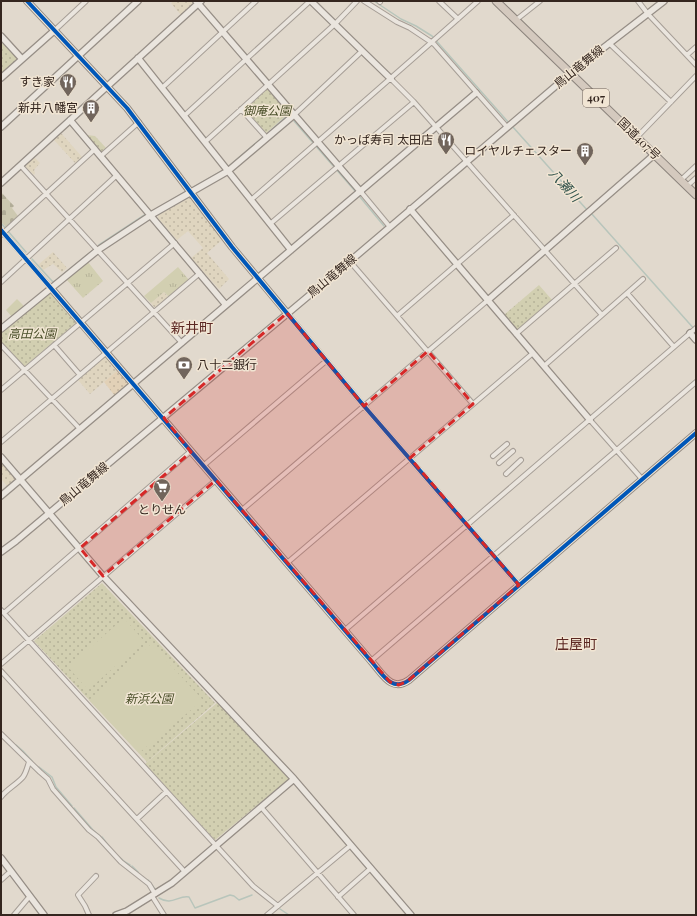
<svg xmlns="http://www.w3.org/2000/svg" width="697" height="916" viewBox="0 0 697 916" font-family="'Playfair Display','Noto Sans JP',serif">
	<style>
		.farmland { fill: url(#farmland-dots) }
		.grass { fill: url(#grass-tufts) }
		.sand { fill: url(#sand-dots) }
		.cemetery { fill: url(#cemetery-stones) }
		.park { fill: url(#park-dots) }
		.garden { fill: #d2cfb1 }
		.lines { fill: none; stroke-linecap: round; stroke-linejoin: round }
		.stream { stroke: #b8c5bb; stroke-width: 1.5 }
		.street-casing { stroke: #a69e96; stroke-width: 6 }
		.secondary-casing { stroke: #968e86; stroke-width: 8 }
		.highway-casing { stroke: #8c847d; stroke-width: 9 }
		.street { stroke: #eae5de; stroke-width: 4 }
		.secondary { stroke: #eae5de; stroke-width: 5.5 }
		.highway { stroke: #d4c9be; stroke-width: 7 }
		.cycleway-casing { stroke: #f1e5d3; stroke-width: 6 }
		.cycleway { stroke: #0057b8; stroke-width: 4 }
		.marked { fill: #d62828; fill-opacity: 0.2; stroke: #d62828; stroke-width: 3; stroke-dasharray: 8 5; stroke-linejoin: round }
		.labels { text-anchor: middle; stroke-width: 3; stroke-linejoin: round; paint-order: stroke }
		.shield { fill: #f1e5d3; stroke: #6d5f55; stroke-width: 1 }
		.shield-label { font-size: 11px; font-weight: bold; fill: #34261f }
		.street-label { font-size: 12px; fill: #34261f; stroke: #f1e5d3 }
		.poi-label { font-size: 12px; fill: #34261f; stroke: #f1e5d3; text-anchor: end }
		.park-label { font-size: 12px; font-style: italic; fill: #494e28; stroke: #f1e5d3 }
		.water-label { font-size: 13px; font-style: italic; fill: #30524b; stroke: #f1e5d3 }
		.quarter-label { font-size: 14px; fill: #5c2823; stroke: #f1e5d3 }
	</style>
	<defs>
		<pattern id="farmland-dots" width="8" height="8" patternUnits="userSpaceOnUse"><rect width="8" height="8" fill="#dfd5bf"/><path d="M2 2h.1M6 6h.1" fill="none" stroke="#c0b7a4" stroke-width="1.8" stroke-linecap="round"/></pattern>
		<pattern id="grass-tufts" width="24" height="20" patternUnits="userSpaceOnUse"><rect width="24" height="20" fill="#d2cfb1"/><path d="M3 7l-1-3M5 7V3M7 7l1-3M15 17l-1-3M17 17v-4M19 17l1-3" fill="none" stroke="#b5b298"/></pattern>
		<pattern id="sand-dots" width="8" height="8" patternUnits="userSpaceOnUse"><rect width="8" height="8" fill="#e2d1b7"/><path d="M2 2h.1M6 6h.1" fill="none" stroke="#c2b39d" stroke-width="1.8" stroke-linecap="round"/></pattern>
		<pattern id="cemetery-stones" width="16" height="16" patternUnits="userSpaceOnUse"><rect width="16" height="16" fill="#cdc8b0"/><path d="M2 7V4a2 2 0 0 1 4 0v3zM10 15v-3a2 2 0 0 1 4 0v3z" fill="#b1ac97"/></pattern>
		<pattern id="park-dots" width="8" height="8" patternUnits="userSpaceOnUse"><rect width="8" height="8" fill="#d2cfb1"/><path d="M2 2h.1M6 6h.1" fill="none" stroke="#b5b298" stroke-width="1.8" stroke-linecap="round"/></pattern>
	</defs>
	<rect width="100%" height="100%" fill="#e1d9cd"/>
	<path class="farmland" d="M174 1H192L193 4 181 15 171 3Z
		M61 133 83 158 76 164 54 140Z
		M34 157 40 163 34 170 35 173 34 175 26 167 27 164Z
		M191 197 222 240 207 253 229 279 219 289 191 258 203 248 188 231 177 240 158 218V215Z
		M53 252 67 268 62 272 53 264 43 270 38 265Z
		M164 292 168 297 155 307H154L151 303Z
		M105 356 108 358 118 370 90 394 78 380Z
		M1 461 16 478V481L8 487 1 479Z"/>
	<path class="grass" d="M88 262 103 281 83 298 66 279Z
		M178 267 189 280 169 297 164 292 151 303 144 296Z"/>
	<path class="sand" d="M118 370 128 382V384L115 396 104 382Z"/>
	<path class="cemetery" d="M1 192 14 206 12 208 18 216 7 228 1 222Z"/>
	<path class="park" d="M1 40 17 57V60L1 74Z
		M266 90H268L289 113 266 133 246 111V109Z
		M87 135 95 136 107 149 104 152H102Z
		M539 285 552 300 517 330 504 315Z
		M52 293 76 321 75 324 25 366H23L1 342V333L48 294Z
		M102 583 215 703 147 762 34 641Z
		M218 702 289 779 215 840 145 764Z"/>
	<path class="garden" d="M17 299 23 305V308L12 317 6 310Z
		M124 618 144 641 88 690 68 667Z
		M151 644 203 700 139 753 89 700Z"/>
	<g class="lines">
		<path class="stream" d="M374 1 401 19 416 26 432 36 509 123
			M294 121 355 191
			M512 126 588 211
			M268 133 289 114
			M229 166 262 138
			M194 187 222 171
			M360 197 384 226
			M153 211 187 191
			M591 213 696 331
			M1 223 26 252
			M99 245 146 214
			M32 259 52 281 54 282 92 251
			M16 745 23 751 32 761
			M39 767 52 777 56 787 72 806
			M74 808 93 830 100 836
			M102 837 108 845
			M117 855 125 862 130 865
			M132 866 138 872
			M148 880 155 889
			M159 898C172 906 178 895 189 897L195 908 230 895 234 896 239 900 252 895
			M280 909 289 915"/>
		<g class="street-casing">
			<path id="street" d="M364 1 397 22 410 28 434 44 507 127
				M379 1 380 2
				M439 1 458 19
				M638 1 648 14 696 65
				M516 20 540 1
				M55 30 86 1
				M609 43 671 102
				M687 55 696 47
				M391 79 414 102 602 315
				M162 88 256 1
				M241 109 267 138
				M294 115 362 51
				M184 116 310 1
				M637 137 696 76
				M205 142 335 24 357 1
				M101 156 139 122
				M21 166 182 343
				M681 180 696 166
				M687 186 696 178
				M361 192 390 227
				M251 200C327 134 403 68 478 1
				M270 224 414 102
				M1 230 51 288
				M1 235 95 149
				M349 262 353 265 473 404
				M1 282 117 175
				M627 293 674 347
				M287 313 364 406 519 585
				M397 316 514 215
				M516 334 616 248
				M1 345 80 429
				M54 345 80 375
				M544 366 643 279
				M1 390 175 243
				M590 420 642 479
				M1 442 200 273
				M493 456 507 444
				M499 463 513 451
				M203 466 326 361
				M506 474 521 460
				M242 510 488 300
				M287 563 533 353
				M1 610 253 886 278 906
				M4 613 191 451
				M345 630 696 328
				M371 661 696 382
				M1 664 216 480
				M1 671 185 872
				M1 734 40 772 48 779 53 789 89 830 98 837 121 862 149 884 155 894
				M1 797C7 789 16 785 23 777 26 773 27 768 29 762
				M261 807 354 915
				M137 819 166 792
				M1 880 11 871
				M152 896 164 915
				M338 897 371 868
				M14 915 30 896
				M89 915 85 906 78 895 96 876
				M267 915 351 845"/>
		</g>
		<g class="secondary-casing">
			<path id="secondary" d="M27 1 127 108 232 247 287 313
				M196 1 361 192
				M311 1 391 79
				M1 36 22 59
				M138 58 291 250
				M1 78 55 30
				M70 120 226 305
				M1 127 138 1
				M1 183 201 1
				M410 209 590 420
				M51 288 371 661C382 673 391 693 409 680L696 433
				M488 300 655 154
				M1 329 98 250 151 215 228 171 294 115
				M690 333 696 340
				M1 457 103 576 294 779 411 915
				M1 496 476 93
				M1 552 16 541 349 262 571 73 664 1
				M1 858 44 915
				M116 915 127 911 172 883 294 779"/>
		</g>
		<g class="highway-casing">
			<path id="highway" d="M496 1 696 195"/>
		</g>
		<use href="#street" class="street"/>
		<use href="#secondary" class="secondary"/>
		<use href="#highway" class="highway"/>
		<g class="cycleway-casing">
			<path id="cycleway" d="M27 1 127 108 232 247 364 406 519 585
				M1 230 371 661C382 673 391 693 409 680L696 433"/>
		</g>
		<use href="#cycleway" class="cycleway"/>
	</g>
	<path class="marked" d="M287 313 364 406 428 351 473 404 410 458 519 585 409 680 399 685 390 682 216 480 103 576 80 548 191 452 164 418Z"/>
	<defs>
		<g id="restaurant-pin" transform="scale(0.9)"><path d="M0 17L-7.5 6A9.5 9.5 0 1 1 7.5 6Z" fill="#71655c" stroke="#f1e5d3"/><path d="M-5-6h1v4h1v-4h1v4h1v-4h1v5L-1.5 .5V6h-2V.5L-5-1ZM5-6V6H3V1.5H1.5Q1.5-4 5-6Z" fill="#fff"/></g>
		<g id="building-pin" transform="scale(0.9)"><path d="M0 17L-7.5 6A9.5 9.5 0 1 1 7.5 6Z" fill="#71655c" stroke="#f1e5d3"/><path d="M-4-6H4V6H1V3H-1V6H-4ZM-2.5-4.3h1.7v1.8h-1.7ZM.8-4.3h1.7v1.8H.8ZM-2.5-1h1.7V.8h-1.7ZM.8-1h1.7V.8H.8Z" fill="#fff"/></g>
		<g id="bank-pin" transform="scale(0.9)"><path d="M0 17L-7.5 6A9.5 9.5 0 1 1 7.5 6Z" fill="#71655c" stroke="#f1e5d3"/><path d="M-6-4H6V4H-6ZM0-2.3a2.3 2.3 0 1 0 0 4.6a2.3 2.3 0 1 0 0-4.6Z" fill="#fff"/></g>
		<g id="supermarket-pin" transform="scale(0.9)"><path d="M0 17L-7.5 6A9.5 9.5 0 1 1 7.5 6Z" fill="#71655c" stroke="#f1e5d3"/><path d="M-6-5.5h2.5l.6 2H6L4.5 2H-2.5L-4.4-4H-6ZM-1.5 3.2a1.3 1.3 0 1 0 .1 0ZM3 3.2a1.3 1.3 0 1 0 .1 0Z" fill="#fff"/></g>
	</defs>
	<g fill-rule="evenodd">
		<use href="#restaurant-pin" x="68" y="82"/>
		<use href="#building-pin" x="91" y="108"/>
		<use href="#restaurant-pin" x="446" y="140"/>
		<use href="#building-pin" x="585" y="151"/>
		<use href="#bank-pin" x="184" y="365"/>
		<use href="#supermarket-pin" x="162" y="487"/>
	</g>
	<g class="labels">
		<rect class="shield" x="583" y="89" width="26" height="18" rx="3"/>
		<g class="shield-label">
			<text x="596" y="102">407</text>
		</g>
		<g class="street-label">
			<text transform="translate(579 67) rotate(-39)" y="4">鳥山竜舞線</text>
			<text transform="translate(639 139) rotate(44)" y="4">国道407号</text>
			<text transform="translate(332 276) rotate(-40)" y="4">鳥山竜舞線</text>
			<text transform="translate(84 484) rotate(-40)" y="4">鳥山竜舞線</text>
		</g>
		<g class="poi-label">
			<text x="55" y="86">すき家</text>
			<text x="78" y="112">新井八幡宮</text>
			<text x="433" y="144">かっぱ寿司 太田店</text>
			<text x="572" y="155">ロイヤルチェスター</text>
			<text x="197" y="369" text-anchor="start">八十二銀行</text>
			<text x="162" y="514" text-anchor="middle">とりせん</text>
		</g>
		<g class="park-label">
			<text x="267" y="115">御庵公園</text>
			<text x="32" y="338">高田公園</text>
			<text x="149" y="703">新浜公園</text>
		</g>
		<g class="water-label">
			<text transform="translate(565 185) rotate(48)" y="5">八瀬川</text>
		</g>
		<g class="quarter-label">
			<text x="192" y="333">新井町</text>
			<text x="576" y="649">庄屋町</text>
		</g>
	</g>
	<rect width="697" height="916" fill="none" stroke="#34261f" stroke-width="4"/>
</svg>
